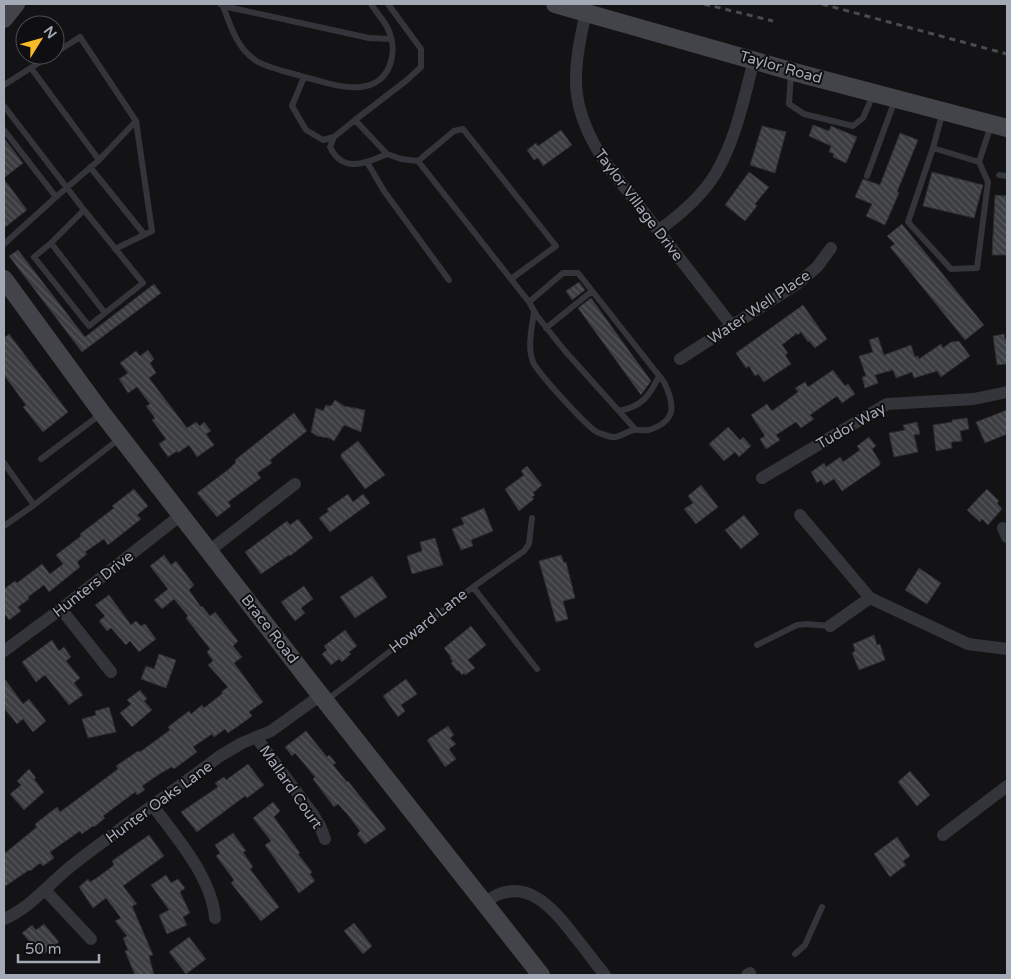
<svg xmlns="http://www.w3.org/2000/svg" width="1011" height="979" viewBox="0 0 1011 979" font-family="'Varela Round',sans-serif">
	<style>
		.building { fill: url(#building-back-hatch); stroke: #2e2d31 }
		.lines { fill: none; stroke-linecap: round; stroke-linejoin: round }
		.lane { stroke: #34353a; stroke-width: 6 }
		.street { stroke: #34353a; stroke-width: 12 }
		.secondary { stroke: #42444a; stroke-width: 18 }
		.rail { stroke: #494b51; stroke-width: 3; stroke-dasharray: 6 5; stroke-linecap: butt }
		.labels { text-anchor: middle; stroke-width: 4; stroke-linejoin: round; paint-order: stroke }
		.street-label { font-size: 15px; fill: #a4a9b6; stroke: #0f0e10 }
	</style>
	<defs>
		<pattern id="building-back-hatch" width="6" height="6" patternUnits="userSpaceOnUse" patternTransform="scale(1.25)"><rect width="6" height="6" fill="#3d3e42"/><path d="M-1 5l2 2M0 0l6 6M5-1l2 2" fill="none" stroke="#56575b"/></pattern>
	</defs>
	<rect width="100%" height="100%" fill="#131315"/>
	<path class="building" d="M813 125 829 131 831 126 857 137 846 163 833 157 834 154 829 152 831 146 809 136Z
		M762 126 786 132 775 173 750 165Z
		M561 130 572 145 543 166 538 158 534 160 527 150 536 143 538 146Z
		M900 133 918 140 897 192 899 193 885 225 866 216 872 204 855 197 863 179 880 185Z
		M4 138 23 163 4 178Z
		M749 172 769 187 755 204 757 206 745 221 725 205Z
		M932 172 983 185 974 218 923 206Z
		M4 179 27 210 4 228Z
		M995 195 1007 196V255H992Z
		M902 224 984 325 965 340 890 247 895 244 887 236Z
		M18 250 85 337 154 284 161 293 82 352 9 256Z
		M579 282 585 290 572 300 566 291Z
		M591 298 651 381 641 395 578 308Z
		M803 305 827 339 815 348 809 341 808 342 801 332 798 335 797 333 782 345 788 353 785 355 791 364 764 382 758 374 755 376 749 366 746 368 736 353Z
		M9 334 68 412 43 432 23 407 26 405 4 375V338Z
		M1004 334 1005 339H1007V364L997 365 993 336Z
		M878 337 884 355 911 345 915 357 918 356 919 359 941 344 943 348 951 342 959 341 970 356 941 377 937 371 914 378 912 372 896 378 893 370 875 375 878 383 865 388 862 377 866 376 859 356 873 352 869 340Z
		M148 350 154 359 150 363 156 373 149 378 187 428 196 422 200 426 204 422 211 431 206 434 214 445 197 457 189 445 178 453 177 451 168 457 159 444 166 439 152 420 155 418 146 406 150 404 137 387 128 393 119 379 128 373 120 363 136 351 140 356Z
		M833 370 845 386 848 384 855 394 842 403 837 396 810 415 814 419 801 428 796 422 776 435 780 440 766 449 760 439 765 436 751 415 767 404 772 411 798 392 795 388 805 382 808 387Z
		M335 400 344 406 365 410 361 432 344 425 334 441 329 438 317 436 311 432 316 408 323 411 326 405 331 406Z
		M1007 410V434L985 443 976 422Z
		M294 413 307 431 270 460 272 463 257 473 261 478 228 502 231 506 217 517 197 493 229 469 236 462 235 460Z
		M967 418 969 429 960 431 962 441 951 442 952 448 936 451 933 425 952 422V420Z
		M917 422 920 434 914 435 918 452 894 457 889 433 905 430 903 425Z
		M728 427 740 440 743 437 751 446 739 457 735 452 724 461 709 444Z
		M869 437 876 446 872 449 880 462V465L842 491 834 479 824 485 821 480 817 483 811 472 824 463 826 467 840 457 843 462 860 450 857 446Z
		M358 441 385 475 365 489 341 457V454Z
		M527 466 542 485 533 493 535 495 532 497 534 499 519 511 505 489 524 475 521 471Z
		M701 485 718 507 696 524 684 509 693 503 688 496Z
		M134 489 148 506 137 515 141 519 108 545 104 539 85 552 87 554 77 562 80 567 49 592 44 585 28 597 29 599 18 607 21 611 9 620 4 613V589L15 581 17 583 42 564 50 574 63 564 56 555 81 536 80 534 114 508 112 506Z
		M987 489 999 501 997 503 1002 509 988 525 982 519 980 522 967 510Z
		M348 494 353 502 363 494 370 503 330 532 319 518 329 511 327 509Z
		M484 508 493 531 471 540 473 546 461 550 452 529 464 524 461 518Z
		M744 515 759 534 741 549 725 530Z
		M298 519 313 538 290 556 289 555 261 574 245 552 287 521 290 525Z
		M435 538 443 565 412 574 407 556 422 551 420 542Z
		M164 555 171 565 176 561 194 585 189 590 201 607 202 606 210 616 215 612 238 641 233 646 242 657 234 663 263 702 249 712 252 716 244 722 228 733 225 729 214 737 212 734 193 747 197 752 174 769 172 767 161 773 142 786 145 790 137 795 135 792 103 816 105 818 94 827 93 826 82 834 80 831 50 852 54 858 43 866 40 863 30 871 29 870 4 887V854L37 827 35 824 57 807 60 812 118 769 116 766 138 751 140 752 170 730 168 727 189 711 191 714 202 705 204 708 223 693 221 692 228 687 208 665 213 661 207 652 210 649 186 618 188 616 174 599 162 609 154 600 168 589 150 566Z
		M561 555 564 563 566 562 575 598 563 601 568 619 556 622 539 561Z
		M919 568 941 583 927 604 905 590Z
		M372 576 387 597 355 618 340 597Z
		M304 586 313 599 301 608 305 613 295 621 281 602Z
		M109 595 131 625 136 621 141 626 145 624 156 639 139 652 130 641 126 645 111 628 107 631 99 621 105 616 95 605Z
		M471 626 486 645 468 660 475 668 465 675 464 673 462 675 458 670 457 671 451 663 453 662 450 658 451 657 444 648Z
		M345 630 357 646 349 652 351 654 342 662 339 659 331 665 322 654 327 650 324 646Z
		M874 635 877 645 880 644 885 660 859 670 852 653 855 651 853 644Z
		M52 640 59 651 64 647 71 657 66 661 80 678 74 683 83 695 69 705 45 675 36 682 22 662Z
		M159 654 176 660 166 688 141 679 146 666 154 669Z
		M4 678 23 704 29 699 46 721 33 732 23 719 17 724 4 708Z
		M406 679 417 694 401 705 405 711 398 717 383 696Z
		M140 690 147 699 144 701 152 710 132 727 120 713 131 704 127 700Z
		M109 707 116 732 88 738 82 719 96 715 95 711Z
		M448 726 454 735 450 738 456 744 449 749 456 759 445 767 427 740Z
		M306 731 327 757 329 755 336 763 333 765 347 782 348 781 386 829 365 844 357 834 360 831 348 815 338 804 334 807 313 779 315 777 295 753 292 756 285 747Z
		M248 764 264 785 247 798 245 796 197 832 181 812 218 787 215 783 224 777 226 780Z
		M29 769 36 778 34 779 44 792 24 810 10 794 21 785 17 781Z
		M910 771 930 795 917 806 898 782Z
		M273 802 280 811 274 817 300 853 298 854 312 872 310 874 315 881 299 893 265 845 271 841 253 818Z
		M233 833 246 851 243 852 253 867 250 869 279 907 261 921 231 883 234 880 216 856 220 853 215 845Z
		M149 835 164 856 123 886 137 904 132 906 153 955 149 956 154 975H135L125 951 128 950 123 938 127 936 115 921 121 918 106 898 93 908 79 887 88 879 90 882 98 877 114 865 112 861Z
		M897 837 910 856 903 861 906 865 890 877 874 854Z
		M166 875 171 883 178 879 185 888 180 892 190 913 183 917 187 925 167 934 159 915 169 910 151 885Z
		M354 923 372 946 363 954 344 931Z
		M44 924 59 942 42 955 22 933 32 925 36 930Z
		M189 937 206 959 186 974 169 952Z"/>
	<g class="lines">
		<path class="lane" d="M220 4 223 6 369 38 391 39
			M388 4 421 49V67L407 80 355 120 387 154 401 159 418 161 529 302
			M223 6C230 25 237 48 255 60 264 67 292 73 304 77
			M55 53 80 37 136 121 152 231 115 249
			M31 68 99 160 136 121
			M791 73 789 104 804 114 853 126 863 118 873 95
			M4 85 51 55
			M4 106 84 210
			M943 111 933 148 979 162 991 125
			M355 120 334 137 330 147C343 174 366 163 387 154
			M4 130 56 197 4 244
			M334 137 323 140 306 130 292 106 304 77C322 81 342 89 360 87 390 85 399 53 388 29 384 20 376 12 371 4
			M933 148 908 222 951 269 977 268 988 182 979 162
			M418 161 454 131 463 129 556 246 511 279
			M367 162 384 191 449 280
			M90 167 144 234
			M999 175 1007 176
			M867 176 895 100
			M56 197 99 160
			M84 210 143 283 105 313 51 243Z
			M51 243 34 257 89 326 105 313
			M534 312C532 328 527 346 533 362 538 373 587 427 597 432 601 434 608 436 612 437 619 438 627 431 634 430 638 429 644 431 649 430 677 421 675 405 664 382L578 273H563L529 302 537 316 565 351 635 429
			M546 328 592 291
			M619 411C642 406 649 397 659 376
			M41 459 101 414
			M4 463 34 505 119 439
			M4 526 34 505
			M473 587 524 551 529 544 532 518
			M757 645 797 625 806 624 830 626
			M327 700 473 587 537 669
			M795 954 805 945 822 907"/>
		<path class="street" d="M586 12C572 74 568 106 605 162L732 326
			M659 230C680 215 702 196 716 173 736 139 744 98 754 60
			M680 359 797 284 817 267 831 248
			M762 478 887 404 974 399 1007 392
			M800 515 870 598 968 644 1007 649
			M1003 528 1007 537
			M209 551 295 484
			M61 609 111 672
			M830 626 870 598
			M4 651 61 609 181 515
			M256 737 312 813 320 826 325 839
			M153 806C177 838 212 878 215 918
			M943 835 1007 786
			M45 890 91 939
			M484 903C524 872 553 908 576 938 586 950 595 963 605 975
			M4 919C32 907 51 881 75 863 123 826 172 792 220 756L242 743 271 731 321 695
			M747 975 750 973"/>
		<path class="secondary" d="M555 4 794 72 1007 128
			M4 19 16 4
			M4 279 102 413 311 683 541 975"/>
		<path class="rail" d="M704 4 773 21
			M822 4 1007 54"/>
	</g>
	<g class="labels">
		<g class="street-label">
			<text transform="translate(781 67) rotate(16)" y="5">Taylor Road</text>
			<text transform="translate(639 205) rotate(53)" y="5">Taylor Village Drive</text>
			<text transform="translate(759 307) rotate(-34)" y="5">Water Well Place</text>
			<text transform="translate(851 426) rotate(-30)" y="5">Tudor Way</text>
			<text transform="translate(93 584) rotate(-38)" y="5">Hunters Drive</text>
			<text transform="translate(428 621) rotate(-38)" y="5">Howard Lane</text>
			<text transform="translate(270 629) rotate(52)" y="5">Brace Road</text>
			<text transform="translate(291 787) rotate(55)" y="5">Mallard Court</text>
			<text transform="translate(159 802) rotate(-36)" y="5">Hunter Oaks Lane</text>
		</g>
	</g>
	<rect width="1011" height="979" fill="none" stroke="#a4a9b6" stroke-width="10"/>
	<g transform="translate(40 40) rotate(53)"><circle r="24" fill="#0f0e10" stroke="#4b4c52"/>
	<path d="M0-4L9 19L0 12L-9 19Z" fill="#f9bb28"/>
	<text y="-8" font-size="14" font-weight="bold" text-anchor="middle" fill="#a4a9b6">N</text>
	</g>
	<path d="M18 954v8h81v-8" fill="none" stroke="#a4a9b6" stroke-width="2.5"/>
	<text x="25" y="954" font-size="15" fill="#a4a9b6" stroke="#0f0e10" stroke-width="4" paint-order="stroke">50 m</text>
</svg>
